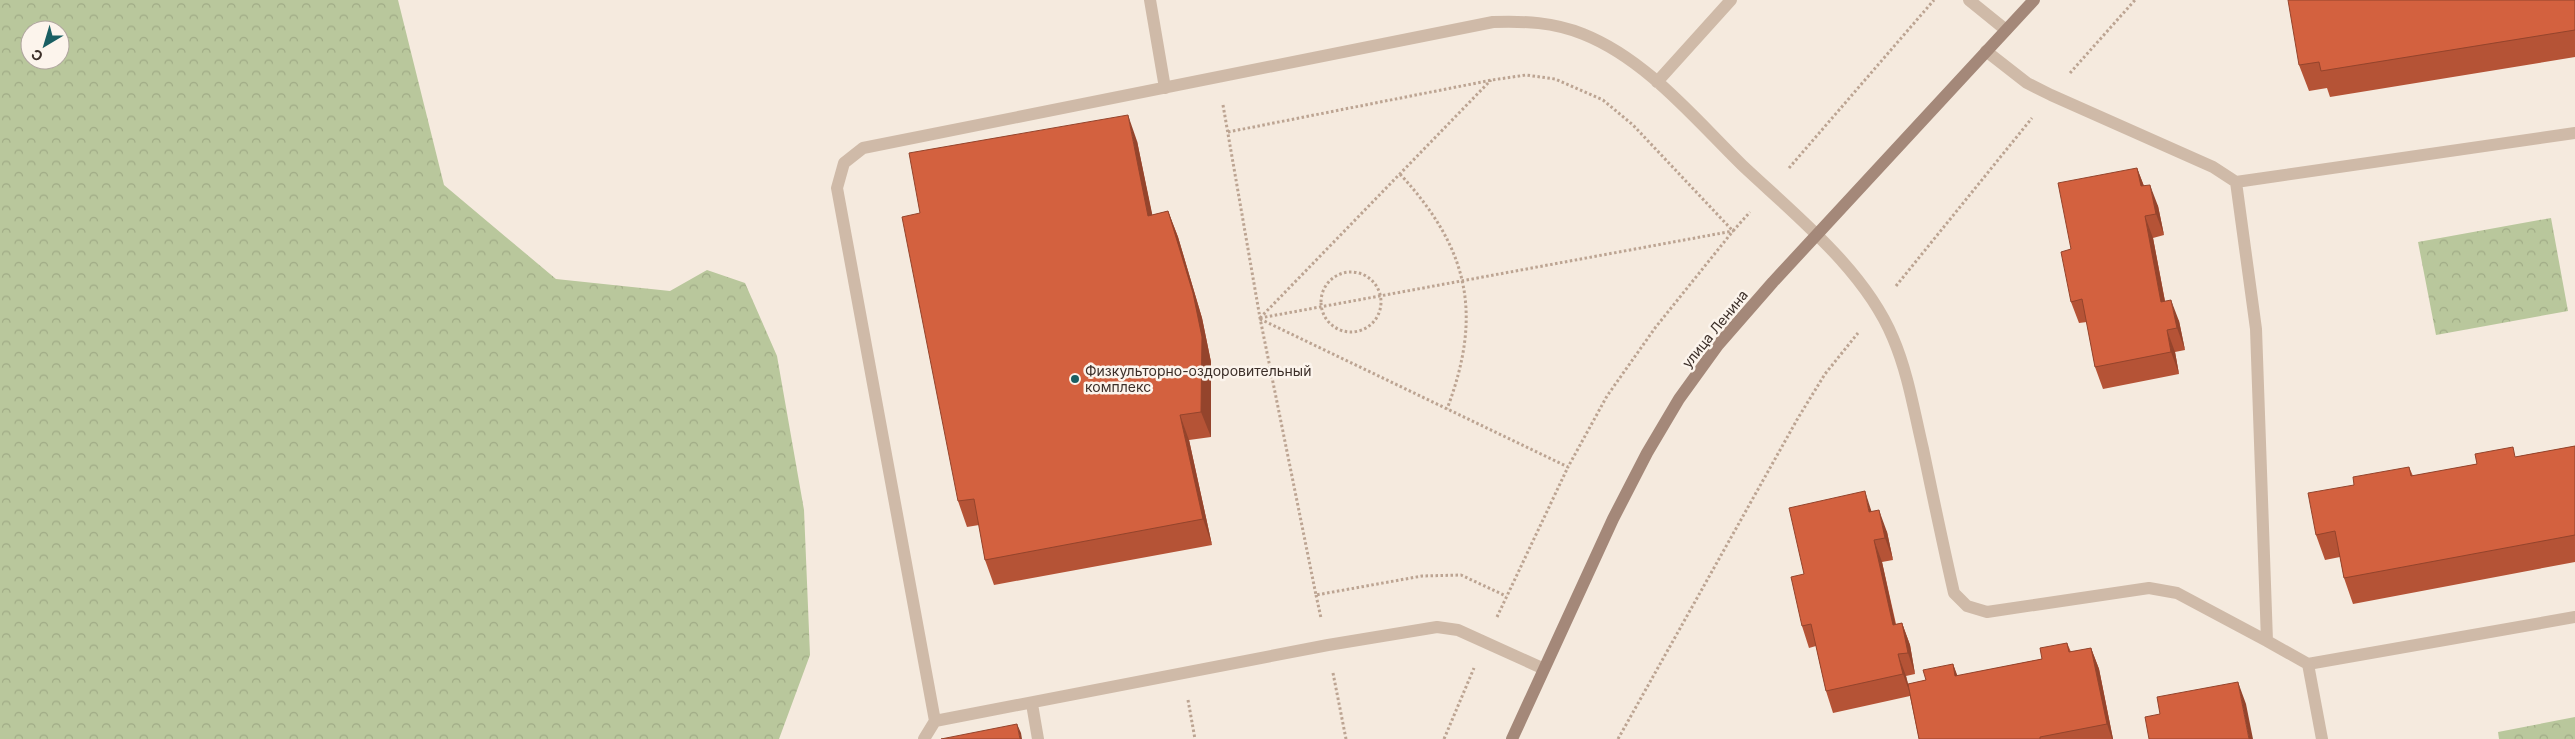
<svg xmlns="http://www.w3.org/2000/svg" width="2575" height="739" viewBox="0 0 2575 739" font-family="Inter,sans-serif">
	<style>
		.forest { fill: url(#forest-crowns); fill-rule: evenodd }
		.lines { fill: none; stroke-linecap: round; stroke-linejoin: round }
		.path { stroke: #bca492; stroke-width: 3; stroke-dasharray: 2.5 2.5; stroke-linecap: butt }
		.lane { stroke: #cfbaa8; stroke-width: 12 }
		.secondary { stroke: #a48879; stroke-width: 12 }
		.wall { fill: #b55336 }
		.shaded-wall { fill: #94442c }
		.building { fill: #d3613f; stroke: #94442c }
		.poi-dot { fill: #195e62; stroke: #fcf4ec; stroke-width: 2 }
		.labels { text-anchor: middle; stroke-width: 5; stroke-linejoin: round; paint-order: stroke }
		.street-label { font-size: 14px; fill: #3c2f29; stroke: #fcf4ec }
		.poi-label { font-size: 14px; fill: #3c2f29; stroke: #fcf4ec; text-anchor: start }
	</style>
	<defs>
		<pattern id="forest-crowns" width="20" height="18" patternUnits="userSpaceOnUse" patternTransform="scale(1.25)"><rect width="20" height="18" fill="#b9c79c"/><path d="M2 6a3 3 0 1 1 6 0M12 15a3 3 0 1 1 6 0" fill="none" stroke="#a0ab86"/></pattern>
	</defs>
	<rect width="100%" height="100%" fill="#f5eade"/>
	<path class="forest" d="M0 0H398L444 185 556 279 670 291 707 270 745 283 777 356 804 510 810 655 779 739H0ZM30 30H60V60H30Z
		M2551 218 2568 311 2436 335 2418 242Z
		M2575 717V739H2499L2498 732Z"/>
	<g class="lines">
		<path class="path" d="M2070 73 2135 0
			M1223 105 1260 318 1316 595 1422 576 1461 575 1506 596
			M1228 132 1492 80 1526 75 1555 79 1603 100 1633 125 1733 231 1750 212
			M1789 168 1934 0
			M1400 174C1469 249 1483 314 1447 409
			M1321 302a30 30 0 1 1 60 0a30 30 0 1 1-60 0Z
			M1896 286 2032 118
			M1260 318 1733 231
			M1260 318 1491 80
			M1260 319 1568 467 1607 396 1655 328 1733 231
			M1316 595 1321 618
			M1497 617 1568 467
			M1333 673 1346 739
			M1188 700 1195 739
			M1444 739 1474 668
			M1618 739 1798 418 1825 374 1858 333"/>
		<path class="lane" d="M1150 0 1165 88
			M1969 0 2006 30
			M1986 51 2027 83 2051 95 2213 167 2236 182 2575 133
			M1657 82 1731 0
			M2267 641 2308 664 2575 617
			M2308 664 2322 739
			M1542 668 1458 630 1437 627 1328 645 935 721 837 188 844 163 863 148 1493 22C1525 21 1553 22 1583 34 1646 59 1694 118 1742 165 1794 214 1865 270 1893 338 1908 373 1914 411 1923 449 1933 497 1943 545 1954 593L1967 606 1987 612 2149 588 2177 593 2267 641 2256 329 2236 182
			M1032 704 1038 739
			M924 739 935 721"/>
		<path class="secondary" d="M1512 739 1613 519 1647 453 1679 399 1718 345 1773 282 2034 0"/>
	</g>
	<path class="wall" d="M2575 0V57L2330 97 2327 88 2309 91 2299 65Z
		M1137 141 1152 215 1168 211 1178 237 1202 318 1211 362V437L1189 440 1212 545 994 585 985 560 979 525 967 527 958 501Z
		M2137 168 2144 186 2158 206 2164 235 2153 238 2165 301 2179 321 2185 350 2175 352 2179 374 2103 389 2095 367 2087 322 2079 323 2071 302Z
		M2575 446V562L2353 604 2344 578 2340 557 2325 560 2316 535 2354 485 2409 467 2413 476Z
		M1872 511 1887 532 1893 560 1882 562 1896 624 1902 623 1910 645 1915 674 1906 676 1908 684 1926 680 1953 664 1957 676 2042 659 2067 643 2071 652 2091 648 2099 669 2113 739H1919L1910 696 1833 713 1826 691 1816 646 1809 648 1802 626 1804 574Z"/>
	<path class="shaded-wall" d="M1128 115 1137 141 1158 242 1148 216Z
		M2137 168 2145 189 2141 186Z
		M2150 185 2158 206 2164 235 2156 214Z
		M1168 211 1178 237 1202 318 1211 362V437L1201 412Z
		M2145 216 2153 238 2169 323 2161 302Z
		M2171 300 2179 321 2185 350 2177 328Z
		M2167 330 2175 352 2179 374 2171 352Z
		M1180 415 1189 440 1212 545 1203 519Z
		M1865 491 1872 513 1869 512Z
		M1879 510 1887 532 1893 560 1885 538Z
		M1874 540 1882 562 1900 646 1893 625Z
		M1902 623 1910 645 1915 674 1908 653Z
		M2091 648 2099 669 2113 739H2112L2107 724Z
		M1898 654 1906 676 1911 696 1903 674Z
		M1953 664 1961 685 1955 676Z
		M2238 682 2246 704 2253 739H2249Z
		M1017 724 1021 733 1022 739H1020Z"/>
	<path class="building" d="M2288 0H2575V30L2321 71 2319 62 2299 65Z
		M1128 115 1148 216 1168 211 1193 293 1202 337 1201 412 1180 415 1203 519 985 560 974 499 958 501 902 217 920 213 909 153Z
		M2137 168 2141 186 2150 185 2156 214 2145 216 2161 302 2171 300 2177 328 2167 330 2171 352 2095 367 2082 299 2071 302 2061 252 2071 249 2058 183Z
		M2575 446V535L2344 578 2335 531 2316 535 2308 493 2354 485 2353 477 2409 467 2411 476 2477 464 2475 454 2513 447 2515 457Z
		M1865 491 1869 512 1879 510 1885 538 1874 540 1893 625 1902 623 1908 653 1898 654 1903 674 1826 691 1811 624 1802 626 1791 577 1804 574 1789 508Z
		M2067 643 2069 652 2091 648 2107 724 2040 737V739H1919L1908 684 1926 680 1923 670 1953 664 1955 676 2042 659 2040 648Z
		M2238 682 2249 739H2149L2145 717 2160 714 2157 697Z
		M1017 724 1020 739H941Z"/>
	<circle class="poi-dot" cx="1075" cy="379" r="5"/>
	<g class="labels">
		<g class="street-label">
			<text transform="translate(1715 329) rotate(-51)" y="5">улица Ленина</text>
		</g>
		<g class="poi-label">
			<text x="1085" y="376">Физкульторно-оздоровительный<tspan x="1085" dy="16">комплекс</tspan></text>
		</g>
	</g>
	<g transform="translate(45 45) rotate(218)"><circle r="24" fill="#fcf4ec" stroke="#afa59e"/>
	<path d="M0-4L9 19L0 12L-9 19Z" fill="#195e62"/>
	<text y="-8" font-size="14" font-weight="bold" text-anchor="middle" fill="#3c2f29">С</text>
	</g>
</svg>
